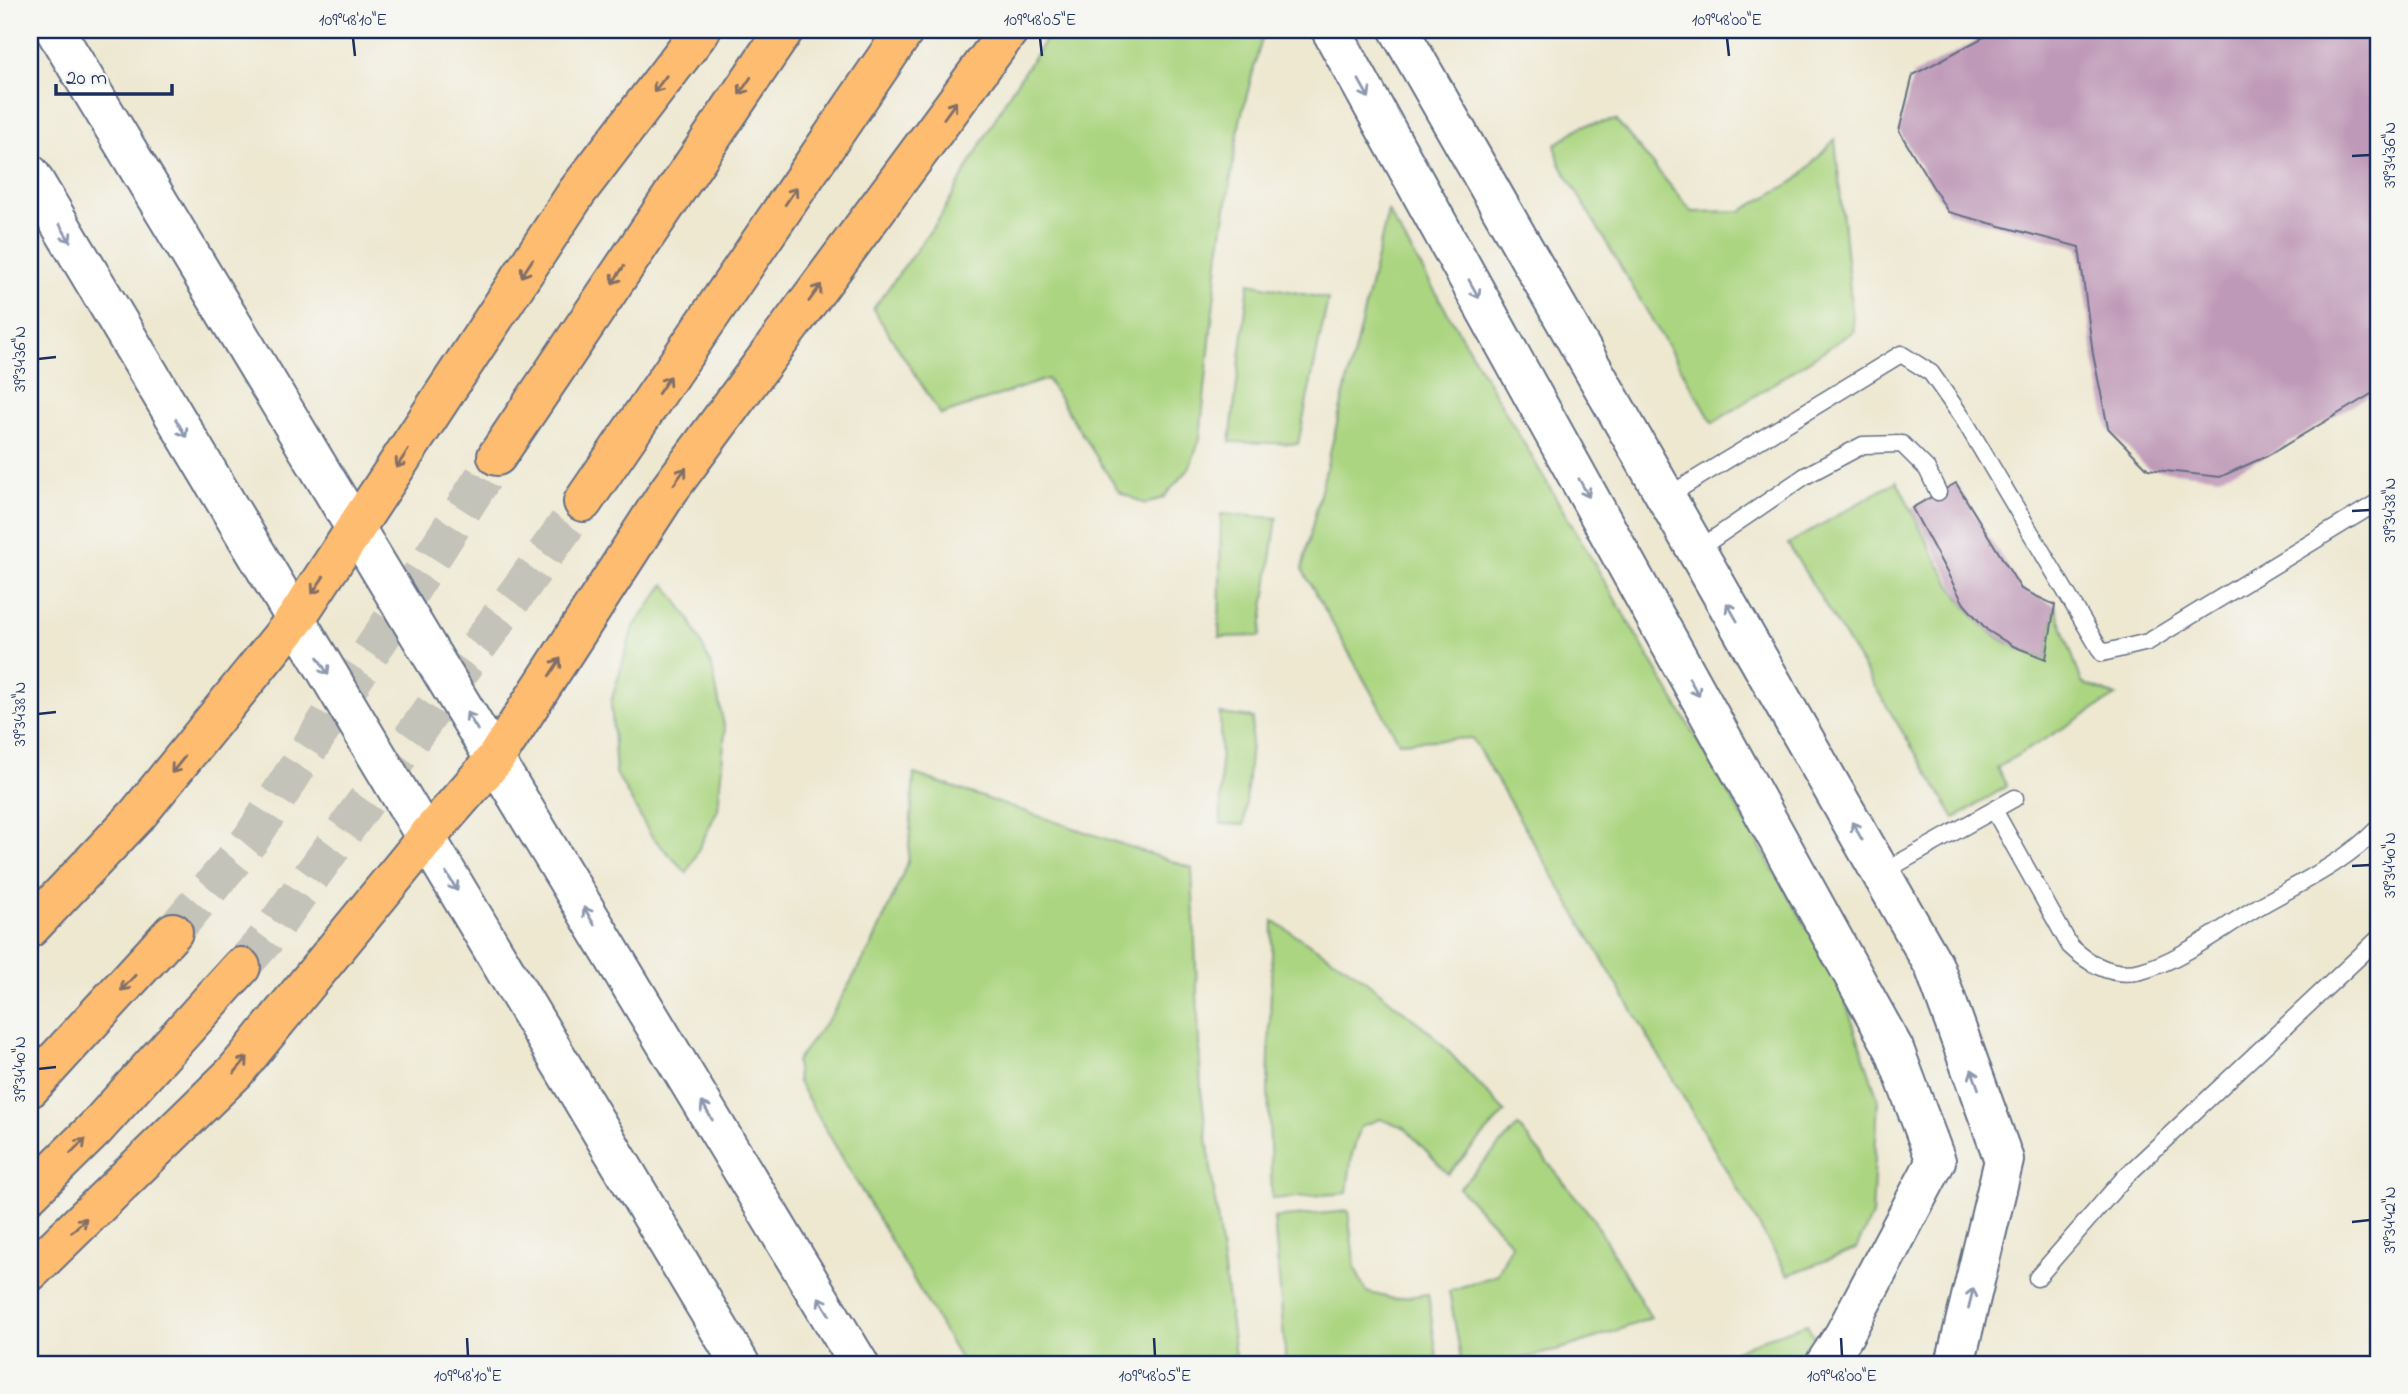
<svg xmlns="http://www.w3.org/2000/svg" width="2408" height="1394" viewBox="0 0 2408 1394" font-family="'Indie Flower',sans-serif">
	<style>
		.green { fill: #abd580; stroke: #63826f; stroke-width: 2 }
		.building { fill: #bf9ab8 }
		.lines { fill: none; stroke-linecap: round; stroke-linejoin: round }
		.primary-tunnel { stroke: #c4c3ba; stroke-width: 38; stroke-dasharray: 38 19; stroke-linecap: butt }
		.service-casing { stroke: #657086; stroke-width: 19 }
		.tertiary-casing { stroke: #657086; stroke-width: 42 }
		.primary-casing { stroke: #657086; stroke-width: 42 }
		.service { stroke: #fff; stroke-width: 16 }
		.tertiary { stroke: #fff; stroke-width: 38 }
		.primary { stroke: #fdbc6f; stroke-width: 38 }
		.oneway { stroke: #816e66 }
		.oneway2 { stroke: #8d97ae }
		.ticks { fill: none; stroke: #1b2f5e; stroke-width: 2.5 }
		.neatline { fill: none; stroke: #1b2f5e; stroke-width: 2.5 }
		.ticks-label { font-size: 18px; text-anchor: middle; fill: #1b2f5e }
	</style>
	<rect width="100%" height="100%" fill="#f6f6f2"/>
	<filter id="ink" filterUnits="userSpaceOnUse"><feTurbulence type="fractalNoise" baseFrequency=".0143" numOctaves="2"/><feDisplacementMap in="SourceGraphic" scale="14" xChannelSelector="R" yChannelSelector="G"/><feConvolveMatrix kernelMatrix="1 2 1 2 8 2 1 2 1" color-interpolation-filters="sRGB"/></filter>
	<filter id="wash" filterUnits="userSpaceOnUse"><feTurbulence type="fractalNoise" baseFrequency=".00686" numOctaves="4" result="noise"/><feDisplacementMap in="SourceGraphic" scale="28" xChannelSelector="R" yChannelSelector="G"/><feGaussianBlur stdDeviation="1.57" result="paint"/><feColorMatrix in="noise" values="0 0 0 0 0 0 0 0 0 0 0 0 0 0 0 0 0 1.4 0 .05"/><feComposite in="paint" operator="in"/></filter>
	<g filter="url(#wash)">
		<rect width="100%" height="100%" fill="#eee8d1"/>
		<path class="green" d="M1052 30H1264L1240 121 1219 252 1200 439 1189 469 1163 498 1145 504 1119 492 1047 379 941 415 873 309 939 219 1009 94Z
			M1616 120 1692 212 1741 211 1798 179 1835 139 1854 331 1713 423 1560 164 1555 145 1582 126Z
			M1388 211 1839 982 1878 1099 1872 1216 1856 1249 1788 1275 1472 738 1399 742 1302 569Z
			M1249 283 1328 299 1298 444 1230 442Z
			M1897 481C1921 527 1948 596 1988 630 2004 644 2026 651 2046 659L2055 605 2082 683 2116 696 1997 768 2007 786 1955 818 1788 544Z
			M1221 514 1277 518 1260 636 1219 637Z
			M665 584 690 620 712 667 725 731 718 809 687 873 651 836 616 773 611 702 633 628Z
			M1220 714 1253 718 1244 825 1221 824Z
			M914 774 1192 868 1201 1090 1236 1364H963L798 1082 796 1061 832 1014 873 943 908 862Z
			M1273 921 1356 973 1431 1033 1505 1112 1448 1174 1404 1127 1380 1119 1361 1126 1352 1154 1347 1193 1272 1199 1268 1088Z
			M1518 1126 1592 1217 1651 1318C1588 1341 1529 1364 1462 1364L1449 1291 1497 1275 1512 1244 1459 1188Z
			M1348 1211 1355 1268 1366 1292 1394 1299 1428 1294 1438 1364H1286L1274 1218Z
			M1807 1324 1818 1344 1801 1364H1706L1765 1338Z"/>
		<g id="blocks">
			<path class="building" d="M1997 30H2378V390L2267 456 2220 477 2148 469 2108 428 2093 354 2079 247 1948 212 1899 131 1913 75Z
				M1956 483 2021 589 2055 605 2046 659 2013 646 1987 630 1964 604 1912 508Z"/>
		</g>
	</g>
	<g filter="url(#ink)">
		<use href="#blocks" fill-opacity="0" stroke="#657086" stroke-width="2"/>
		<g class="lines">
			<path class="primary-tunnel" d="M173 932 251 839 497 456
				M241 967 265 940 583 502"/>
			<g class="service-casing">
				<path id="service" d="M1666 497 1901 354 1931 373 1964 420 2102 653 2148 642 2378 502
					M1697 550 1805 476 1863 445 1902 444 1927 469 1938 492
					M1994 810 2070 946C2089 964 2113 978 2141 971 2180 961 2223 927 2258 907 2300 883 2344 863 2378 828
					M1881 873 2015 798
					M2037 1278 2124 1178 2378 939"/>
			</g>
			<g class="tertiary-casing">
				<path id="tertiary" d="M55 30 859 1364
					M1331 30 1894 1049 1936 1161 1844 1335 1825 1364
					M1399 30 1934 966 2004 1160 1955 1364
					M30 174 740 1364"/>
			</g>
			<g class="primary-casing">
				<path id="primary" d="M497 456 784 30
					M583 502 905 30
					M30 928 138 814 295 620 577 192 701 30
					M30 1088 173 932
					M30 1193 95 1129 241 967
					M30 1272 235 1072 426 838 495 759 669 490 1009 30"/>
			</g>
			<use href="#service" class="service"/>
			<use href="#tertiary" class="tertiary"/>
			<use href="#primary" class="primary"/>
		</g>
		<defs><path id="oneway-shaft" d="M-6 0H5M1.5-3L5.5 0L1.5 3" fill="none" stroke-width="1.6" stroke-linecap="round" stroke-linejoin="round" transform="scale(1.75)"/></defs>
		<g class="oneway">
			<use href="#oneway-shaft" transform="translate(660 84) rotate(127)"/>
			<use href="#oneway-shaft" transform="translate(745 86) rotate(124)"/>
			<use href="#oneway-shaft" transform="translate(950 110) rotate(-54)"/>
			<use href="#oneway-shaft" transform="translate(791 196) rotate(-56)"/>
			<use href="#oneway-shaft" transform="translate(527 268) rotate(123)"/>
			<use href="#oneway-shaft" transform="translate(618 275) rotate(124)"/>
			<use href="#oneway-shaft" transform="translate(815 293) rotate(-54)"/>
			<use href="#oneway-shaft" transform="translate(664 385) rotate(-56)"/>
			<use href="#oneway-shaft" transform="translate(402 459) rotate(123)"/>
			<use href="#oneway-shaft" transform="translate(680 476) rotate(-54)"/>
			<use href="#oneway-shaft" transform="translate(318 585) rotate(124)"/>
			<use href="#oneway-shaft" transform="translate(555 667) rotate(-57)"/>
			<use href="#oneway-shaft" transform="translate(178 765) rotate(129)"/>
			<use href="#oneway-shaft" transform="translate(128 983) rotate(133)"/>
			<use href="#oneway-shaft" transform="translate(241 1065) rotate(-50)"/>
			<use href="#oneway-shaft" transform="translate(78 1146) rotate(-44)"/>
			<use href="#oneway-shaft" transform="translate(79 1225) rotate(-44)"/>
		</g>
		<g class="oneway2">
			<use href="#oneway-shaft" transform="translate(1364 89) rotate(61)"/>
			<use href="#oneway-shaft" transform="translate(65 233) rotate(59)"/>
			<use href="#oneway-shaft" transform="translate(1474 289) rotate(61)"/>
			<use href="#oneway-shaft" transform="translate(181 428) rotate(59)"/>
			<use href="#oneway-shaft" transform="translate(1584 488) rotate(61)"/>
			<use href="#oneway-shaft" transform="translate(1732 612) rotate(-120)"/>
			<use href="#oneway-shaft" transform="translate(323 666) rotate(59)"/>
			<use href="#oneway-shaft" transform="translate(1694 687) rotate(61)"/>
			<use href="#oneway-shaft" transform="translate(472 721) rotate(-121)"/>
			<use href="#oneway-shaft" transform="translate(1857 831) rotate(-120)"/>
			<use href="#oneway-shaft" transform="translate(452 882) rotate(59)"/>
			<use href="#oneway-shaft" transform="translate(589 916) rotate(-121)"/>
			<use href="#oneway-shaft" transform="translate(1975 1079) rotate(-110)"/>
			<use href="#oneway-shaft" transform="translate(707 1111) rotate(-121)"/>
			<use href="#oneway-shaft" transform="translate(1971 1298) rotate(-76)"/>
			<use href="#oneway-shaft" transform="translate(824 1306) rotate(-121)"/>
		</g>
	</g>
	<path class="ticks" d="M353 38 355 56M1040 38 1042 56M1727 38 1729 56M2352 156 2370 155M38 359 56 357M2352 511 2370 510M38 714 56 712M2352 866 2370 865M38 1069 56 1067M2352 1222 2370 1220M467 1338 468 1356M1154 1338 1155 1356M1841 1338 1842 1356"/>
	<rect width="2408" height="1394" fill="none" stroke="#f6f6f2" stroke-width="77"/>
	<path d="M56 84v10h116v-10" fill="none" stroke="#1b2f5e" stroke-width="3.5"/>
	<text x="66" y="84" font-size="21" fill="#1b2f5e" stroke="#f6f6f2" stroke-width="5" paint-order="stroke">20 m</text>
	<rect x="38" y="38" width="2332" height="1318" class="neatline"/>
	<g class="ticks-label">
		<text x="353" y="25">109°48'10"E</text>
		<text x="1040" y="25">109°48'05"E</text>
		<text x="1727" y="25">109°48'00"E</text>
		<text transform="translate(2389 155) rotate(-90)" y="6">39°34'36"N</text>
		<text transform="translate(19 359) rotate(-90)" y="6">39°34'36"N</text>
		<text transform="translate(2389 510) rotate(-90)" y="6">39°34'38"N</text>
		<text transform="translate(19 714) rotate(-90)" y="6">39°34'38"N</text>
		<text transform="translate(2389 865) rotate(-90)" y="6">39°34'40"N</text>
		<text transform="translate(19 1069) rotate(-90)" y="6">39°34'40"N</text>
		<text transform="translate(2389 1220) rotate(-90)" y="6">39°34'42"N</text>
		<text x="468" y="1381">109°48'10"E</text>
		<text x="1155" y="1381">109°48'05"E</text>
		<text x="1842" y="1381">109°48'00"E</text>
	</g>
</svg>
